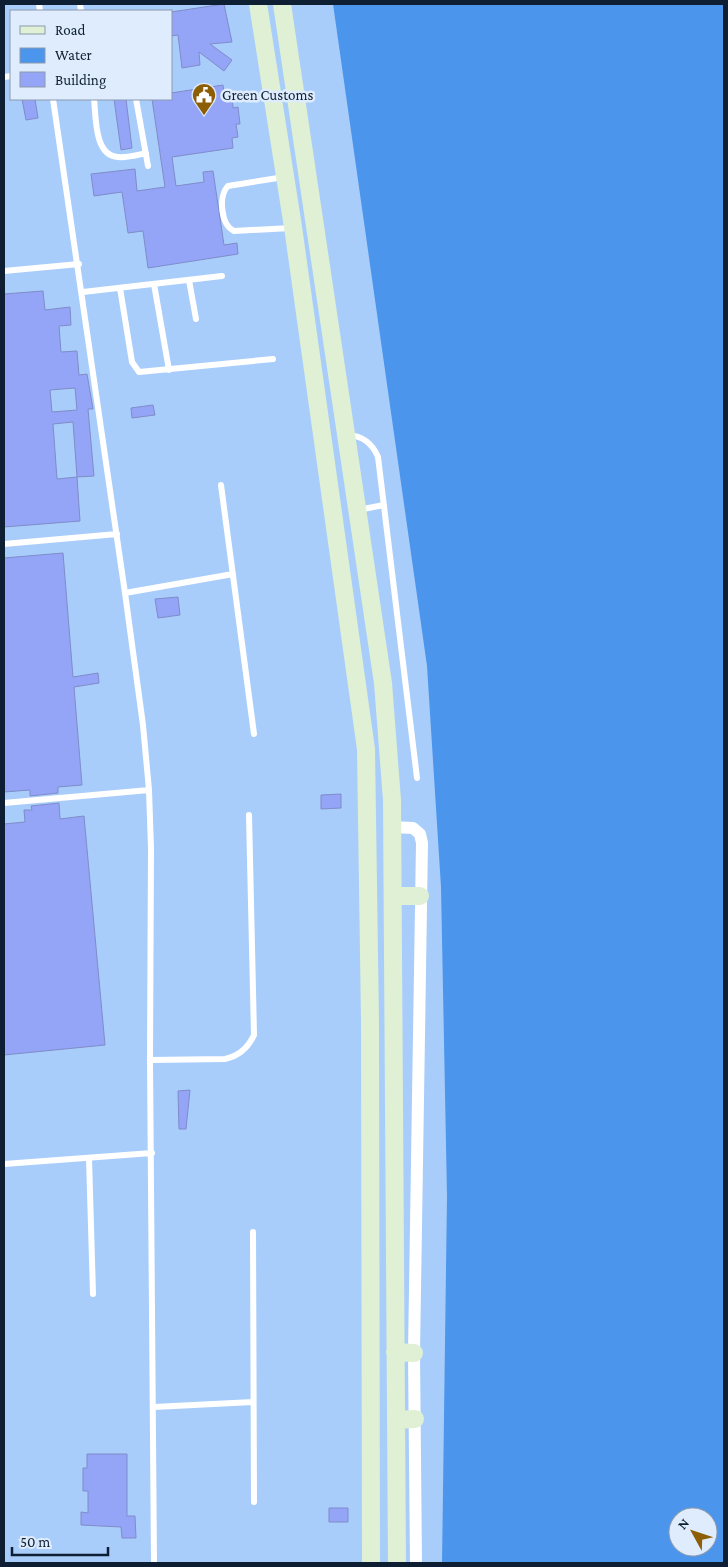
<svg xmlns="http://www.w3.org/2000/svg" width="728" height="1567" viewBox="0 0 728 1567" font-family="'Crimson Pro',serif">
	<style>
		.water { fill: #4c95ec; fill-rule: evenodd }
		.building { fill: #94a4f6; stroke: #7f8cc9; fill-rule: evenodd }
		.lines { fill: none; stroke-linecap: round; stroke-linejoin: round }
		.lane { stroke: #fff; stroke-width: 6 }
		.street { stroke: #fff; stroke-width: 12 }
		.secondary { stroke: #dff0d5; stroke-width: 18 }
		.labels { text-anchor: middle; stroke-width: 5; stroke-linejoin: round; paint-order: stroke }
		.poi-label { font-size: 15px; fill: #0e1f33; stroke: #deecfd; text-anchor: start }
	</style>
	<rect width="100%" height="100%" fill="#a9cdfa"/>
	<path class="water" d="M333 4H723L724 7V1563H442L447 1196 441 887 427 666ZM678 1517H708V1547H678Z"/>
	<path class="building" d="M224 4 232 42 210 44 232 60 224 71 199 52 200 65 182 68 178 35 171 36V12Z
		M223 85 224 94 232 93 233 108 238 107 240 124H236L238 137 232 138 233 148 172 157 176 186 204 182 203 172 213 171 224 245 237 243 238 254 148 268 143 231 128 233 122 192 94 196 91 174 135 169 137 191 165 187 152 99H171V93Z
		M22 99H35L38 118 26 120Z
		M114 99H126L132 148 121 150Z
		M43 291 45 310 70 307 71 325 59 326 61 352 77 351 79 375 87 374 93 409H88L94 476 77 477 80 521 4 527V294ZM75 388 77 410 52 412 50 390ZM73 422 77 477 57 479 53 424Z
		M153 405 155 415 132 418 131 408Z
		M63 553 73 677 98 673 99 683 74 687 82 785 58 787V793L30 796V790L4 792V558Z
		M178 597 180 615 158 618 155 599Z
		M341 794V808L321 809V795Z
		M59 803 60 819 84 816 105 1045 4 1055V824L25 822 24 810H32L31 806Z
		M190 1090 186 1129H179L178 1091Z
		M87 1454H127V1516H135L136 1538H122L121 1527 81 1525V1512L88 1513V1491H83V1468H87Z
		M329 1508H348V1522H329Z"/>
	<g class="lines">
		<path class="lane" d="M39 4 40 11
			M80 4 81 11
			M4 77 11 76
			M53 99 125 593 143 725 149 790 151 848 150 1060 154 1563
			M94 99C96 116 94 156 118 157 127 158 137 155 146 153
			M136 99 148 166
			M284 177 228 186C218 196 221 225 234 231L291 228
			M4 271 79 264
			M189 280 196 319
			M154 284 169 370
			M120 288 132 362 139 372 273 359
			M83 292 222 276
			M348 435C363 436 372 443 378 457L417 778
			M221 485 254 734
			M358 510 384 505
			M4 544 117 534
			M125 593 233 574
			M4 803 149 790
			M150 1060 225 1059C239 1056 248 1048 254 1035L249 815
			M89 1158 93 1294
			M4 1164 152 1153
			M253 1232 254 1502
			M154 1407 253 1402"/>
		<path class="street" d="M392 827 413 828 420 834 422 843 414 1353 416 1563"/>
		<path class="secondary" d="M258 4 293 227 366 749 370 1021 371 1563
			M282 4 383 683 392 800 397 1563
			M393 896H420
			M395 1352 414 1353
			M396 1420 415 1419"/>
	</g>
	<defs>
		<g id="civic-pin" transform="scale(1.25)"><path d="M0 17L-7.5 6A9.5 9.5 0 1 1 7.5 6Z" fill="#8d5e06" stroke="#deecfd"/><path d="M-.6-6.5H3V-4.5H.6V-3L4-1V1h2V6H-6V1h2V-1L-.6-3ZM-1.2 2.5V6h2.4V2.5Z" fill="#fff"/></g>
	</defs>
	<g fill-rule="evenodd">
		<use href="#civic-pin" x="204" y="95"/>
	</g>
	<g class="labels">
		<g class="poi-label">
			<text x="222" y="100">Green Customs</text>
		</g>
	</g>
	<rect width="728" height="1567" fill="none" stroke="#0e1f33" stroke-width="10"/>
	<rect x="10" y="10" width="162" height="90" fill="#deecfd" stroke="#8b9aac"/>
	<rect x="20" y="26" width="25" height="8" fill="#dff0d5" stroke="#8b9aac"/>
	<text x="55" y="35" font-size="15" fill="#0e1f33">Road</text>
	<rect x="20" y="48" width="25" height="15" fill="#4c95ec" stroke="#8b9aac"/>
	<text x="55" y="60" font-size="15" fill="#0e1f33">Water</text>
	<rect x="20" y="72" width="25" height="15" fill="#94a4f6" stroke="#8b9aac"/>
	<text x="55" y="85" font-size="15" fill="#0e1f33">Building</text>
	<g transform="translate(693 1532) rotate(310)"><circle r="24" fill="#deecfd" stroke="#8b9aac"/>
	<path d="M0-4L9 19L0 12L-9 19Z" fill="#8d5e06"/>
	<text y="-8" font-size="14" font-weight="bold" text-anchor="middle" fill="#0e1f33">N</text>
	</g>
	<path d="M12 1547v8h96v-8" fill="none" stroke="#0e1f33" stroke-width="2.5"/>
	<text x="20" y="1547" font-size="15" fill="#0e1f33" stroke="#deecfd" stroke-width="4" paint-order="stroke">50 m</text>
</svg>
